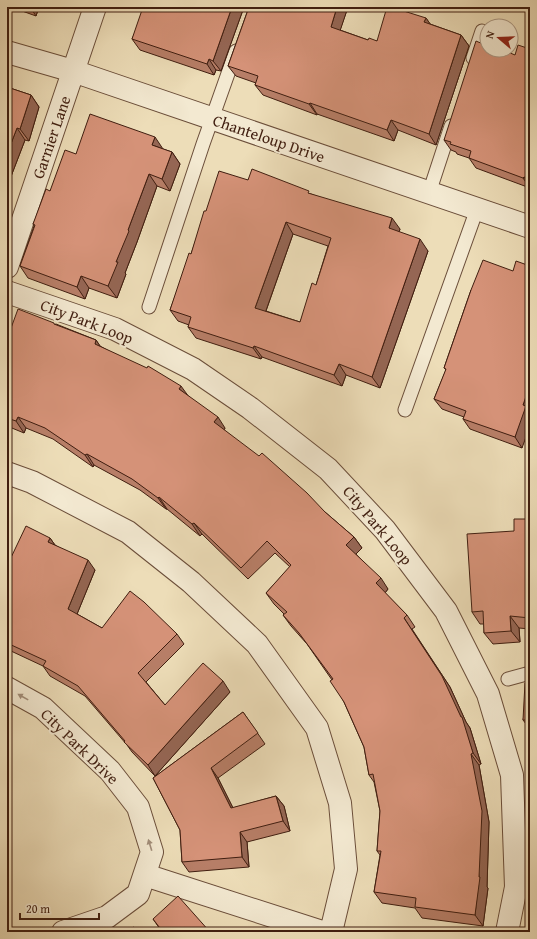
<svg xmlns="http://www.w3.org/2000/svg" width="537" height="939" viewBox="0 0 537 939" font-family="'Gentium Book Plus',serif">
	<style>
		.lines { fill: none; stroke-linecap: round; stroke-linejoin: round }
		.service-casing { stroke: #6b4e3a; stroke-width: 15 }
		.minor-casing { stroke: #6b4e3a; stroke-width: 24 }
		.service { stroke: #f3e9d1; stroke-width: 13 }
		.minor { stroke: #f3e9d1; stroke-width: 22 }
		.wall { fill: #b77e67; stroke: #401e10; fill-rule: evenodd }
		.shaded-wall { fill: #956654; stroke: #401e10 }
		.building { fill: #d59278; stroke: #401e10; fill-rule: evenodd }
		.oneway { fill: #a28e7a }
		.labels { text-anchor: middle; stroke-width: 4; stroke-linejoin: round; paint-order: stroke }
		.street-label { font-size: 16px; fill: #401e10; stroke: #f3e9d1 }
	</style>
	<rect width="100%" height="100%" fill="#edddb8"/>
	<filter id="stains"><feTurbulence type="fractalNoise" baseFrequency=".005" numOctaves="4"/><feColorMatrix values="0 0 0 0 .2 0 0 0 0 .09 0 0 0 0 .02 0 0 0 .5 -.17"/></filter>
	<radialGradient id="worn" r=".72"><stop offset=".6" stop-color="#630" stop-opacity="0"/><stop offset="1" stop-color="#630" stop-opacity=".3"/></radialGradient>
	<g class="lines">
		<g class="service-casing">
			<path id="service" d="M473 58 482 31
				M429 193 451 126
				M149 307 203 144 236 51
				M405 410 477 209
				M508 679 530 673"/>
		</g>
		<g class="minor-casing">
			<path id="minor" d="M7 52 73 71 530 227
				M7 267 95 7
				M7 292 115 329 193 369 250 408 328 469 385 530 446 611 488 694 512 775 516 887 507 932
				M7 473 32 482 128 532 191 582 257 644 317 728 340 803 346 869 331 932
				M7 688 43 708 110 771 138 807 152 852 138 894 107 917 63 932
				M145 875 322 932"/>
		</g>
		<use href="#service" class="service"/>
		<use href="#minor" class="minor"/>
	</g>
	<path class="wall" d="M11 7H39L36 16Z
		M147 7H244L221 71 216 70 214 75 140 50 132 39Z
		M249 7H348L340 30 368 40 377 41 426 18 430 24 461 35 469 46 436 145 398 130 394 141 317 114V115L263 95 255 85 256 83 236 76 228 66Z
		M530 49V188L476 168 469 158 457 154 456 152 451 150 444 140 515 55Z
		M7 87 31 95 39 107 29 141 25 140 10 179 7 178V179Z
		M163 149 172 152 180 164 170 191 157 186 137 242 125 273 126 274 117 298 89 288 85 299 28 278 20 266 34 226 33 224 50 191 76 154Z
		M248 180 311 194 400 229 399 232 428 251 380 388 346 375 342 386 262 357 261 359 196 338 188 327 189 325 178 321 170 310 191 254 206 211ZM293 234 328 246 316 285 300 322 266 311Z
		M471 290 522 448 470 429 463 419 464 417 442 409 434 399 446 370 444 368Z
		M56 324 96 340 100 346 188 396 225 428 224 430 325 512 354 537 362 548 356 554 388 589 385 593 407 615 415 627 412 629 450 687 466 722 470 728 481 764 479 765 489 822 487 887 488 888 483 926 422 918 415 908 382 903 374 892 380 855 377 851 380 811 374 782 369 775 364 747 344 702 332 680 307 644 291 626 283 615 284 614 274 604 266 593 290 567 275 553 248 579 202 534 200 536 167 509H166L140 490 94 465 93 467 53 439 26 428 24 433 7 426V339Z
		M530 519V629L519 628 520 642 493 644 484 633V624H480L472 612 514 531Z
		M50 538 55 545 95 570 77 614 102 628 177 634 184 644 146 682 165 705 230 692 155 776 132 752 127 745 85 696 50 676 43 666 11 651 7 645V566Z
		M530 684V729L523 720Z
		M243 712 265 744 218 778 233 808 276 796 284 806 290 831 247 842 249 867 189 872 182 862 180 830 153 778Z
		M153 919 210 932H162Z"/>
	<path class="shaded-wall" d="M30 7H39L36 16Z
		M232 7H244L221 71 213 61Z
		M337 7H348L338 37 331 27Z
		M426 18 433 28 424 22Z
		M461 35 469 46 436 145 429 134Z
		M209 59 216 70 214 75 207 64Z
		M31 95 39 107 29 141 20 129Z
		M310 103 317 114V115L309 104Z
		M391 120 398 130 394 141 387 130Z
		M17 128 25 140 10 179 7 174V154Z
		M155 137 163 149 152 145Z
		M172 152 180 164 170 191 162 179Z
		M149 174 157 186 137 242 125 273 126 274 117 298 108 286 116 262Z
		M524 177 530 185V188L523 178Z
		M392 218 400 229 397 239 389 228Z
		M286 222 293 234 263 319 255 308Z
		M420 239 428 251 380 388 372 377Z
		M81 276 89 288 85 299 77 287Z
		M96 340 104 352 95 344Z
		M254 346 262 357 261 359 253 348Z
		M339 364 346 375 342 386 334 375Z
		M530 385V426L522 448 515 437 523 405Z
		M181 386 189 397 179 389Z
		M18 417 26 428 24 433 16 421Z
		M218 417 225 428 222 434 214 422Z
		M87 454 94 465 93 467 85 455Z
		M159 497 167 509H166L158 498Z
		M194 523 202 534 200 536 192 524Z
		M354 537 362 548 354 556 346 545Z
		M50 538 57 548 48 542Z
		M88 560 95 570 75 619 68 609Z
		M381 578 388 589 384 594 376 583Z
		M510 616 519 628 520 642 511 631Z
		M404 618 450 687 466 722 470 728 481 764 473 753 461 717Z
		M223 681 230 692 155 776 148 765Z
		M471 754 479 765 489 822 487 887 488 888 483 926 475 915 479 877Z
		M211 768 218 778 238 818 231 808Z
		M276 796 284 806 290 831 283 821Z
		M240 832 247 842 249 867 242 857Z"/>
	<path class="building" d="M143 7 147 8V7H232L213 61 209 59 207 64 132 39Z
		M249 7H337L331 27 368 40 369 38 377 41 387 7H391L426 18 424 22 461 35 429 134 391 120 387 130 310 103 309 104 255 85 258 76 228 66Z
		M476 41 483 44 484 43 487 44V50H503L515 55 518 45 530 49V179L524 177 523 178 469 158 471 151 450 144 451 142 444 140Z
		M7 87 31 95 20 129 17 128 7 154Z
		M90 114 155 137 152 145 172 152 162 179 149 174 128 230 129 231 116 262H118L108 286 81 276 77 287 20 266 35 225 33 224 46 189 50 191 65 150 76 154Z
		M252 169 309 191 308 193 392 218 389 228 420 239 372 377 339 364 334 375 254 346 253 348 188 327 191 317 170 310 189 253 191 254 204 211H206L219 171 248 180ZM286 222 331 238 316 285 312 283 300 322 255 308Z
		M483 260 513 271 516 261 530 266V385L523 405 526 406 515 437 463 419 466 411 434 399 446 369 444 368 471 290Z
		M18 309 54 323V324L96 340 95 344 147 368 148 366 181 386 179 389 218 417 214 422 259 456 262 453 307 493 325 512 354 537 346 545 381 578 376 583 407 615 404 618 442 676 461 717H462L473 753 471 754 482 811 479 877H480L475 915 415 907 416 898 374 892 381 851H377L380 811 373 774 369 775 364 747 344 702 330 681 333 679 299 633 283 615 287 612 266 593 291 565 267 541 241 568 194 523 192 524 159 497 158 498 132 479 87 454 85 455 45 428 18 417 16 421 7 418V339Z
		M514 519H530V618L510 616 511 631 484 633 483 611 472 612 467 534 514 531Z
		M26 526 50 538 48 542 88 560 68 609 102 628 130 591 144 602 177 634 138 673 165 705 203 663 223 681 148 765 124 742 125 741 78 686 43 666 46 661 7 643V566Z
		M525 683 530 684V720H523Z
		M243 712 258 733 211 768 231 808 276 796 283 821 240 832 242 857 182 862 180 830 153 778Z
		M178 896 210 932H163L153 919Z
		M134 927 137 932H124Z"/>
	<defs><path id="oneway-solid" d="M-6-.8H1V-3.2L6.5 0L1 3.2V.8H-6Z"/></defs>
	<g class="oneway">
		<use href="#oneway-solid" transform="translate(23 697) rotate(-151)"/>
		<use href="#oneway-solid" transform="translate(150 845) rotate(-107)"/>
	</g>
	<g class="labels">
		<g class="street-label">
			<text transform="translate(51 137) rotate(-71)" y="6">Garnier Lane</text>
			<text transform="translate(269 138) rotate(19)" y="6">Chanteloup Drive</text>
			<text transform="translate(87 321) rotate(21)" y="6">City Park Loop</text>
			<text transform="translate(378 525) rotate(50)" y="6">City Park Loop</text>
			<text transform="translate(80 746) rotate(44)" y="6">City Park Drive</text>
		</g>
	</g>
	<rect width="537" height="939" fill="none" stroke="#edddb8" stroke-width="24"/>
	<rect x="8" y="8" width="521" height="923" fill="none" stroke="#401e10" stroke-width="2"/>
	<rect x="12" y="12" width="513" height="915" fill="none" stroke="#401e10"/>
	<g transform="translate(499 38) rotate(289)"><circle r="19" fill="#f3e9d1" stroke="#ab9884"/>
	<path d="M0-3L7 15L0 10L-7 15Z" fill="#8f2418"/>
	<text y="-6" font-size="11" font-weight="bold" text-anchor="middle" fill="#401e10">N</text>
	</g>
	<path d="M20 913v6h79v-6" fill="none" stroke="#401e10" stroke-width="2"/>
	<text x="26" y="913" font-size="12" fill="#401e10" stroke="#f3e9d1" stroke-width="3" paint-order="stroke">20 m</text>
	<rect width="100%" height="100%" filter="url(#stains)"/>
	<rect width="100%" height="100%" fill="url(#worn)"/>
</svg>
